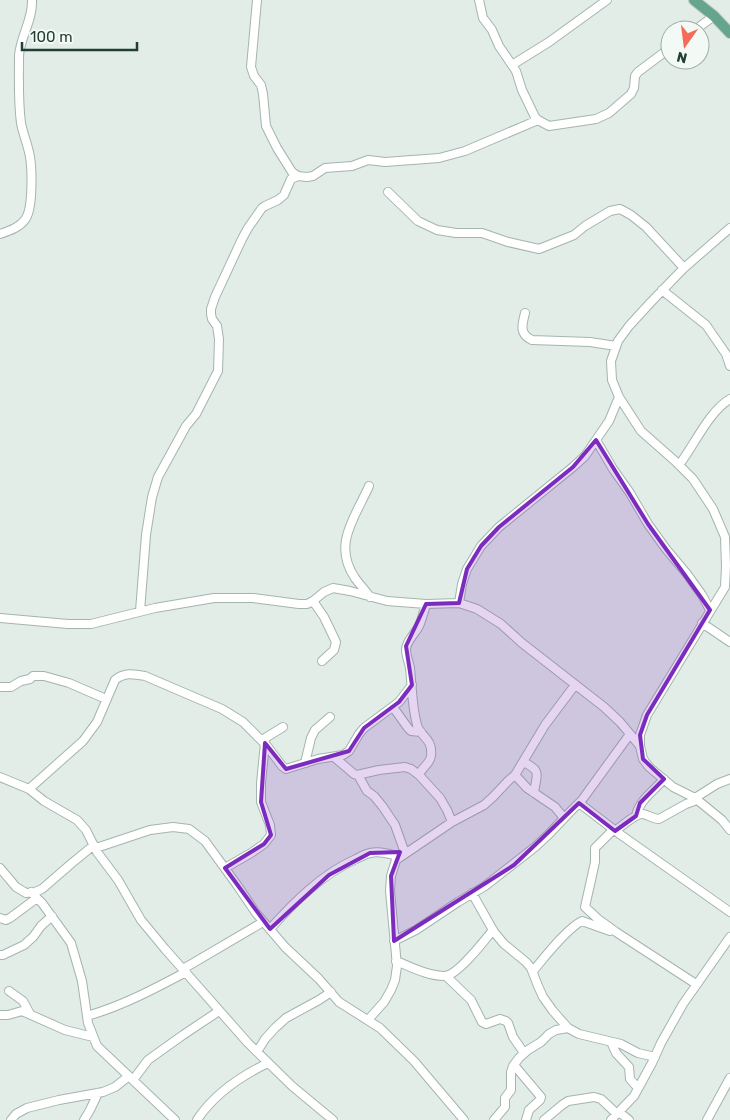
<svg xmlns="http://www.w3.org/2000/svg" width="730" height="1120" viewBox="0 0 730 1120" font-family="Rubik,sans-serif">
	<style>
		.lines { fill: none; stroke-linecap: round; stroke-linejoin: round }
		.minor-casing { stroke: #a4b5ae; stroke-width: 10 }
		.major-casing { stroke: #c1c9c6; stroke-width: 12 }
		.minor { stroke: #fff; stroke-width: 8 }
		.major { stroke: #65a48d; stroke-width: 10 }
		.marked { fill: #7b2cbf; fill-opacity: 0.2; stroke: #7b2cbf; stroke-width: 4; stroke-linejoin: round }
	</style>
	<rect width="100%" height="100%" fill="#e2ede7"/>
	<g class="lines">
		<g class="minor-casing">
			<path id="minor" d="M257 0 251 67 254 76 261 85 263 94 266 126 277 148 292 172 298 176 307 177 313 176 325 168 352 166 368 160 385 162 439 158 465 151 538 120
				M479 0 483 18 492 30 499 46 516 71 522 90 535 117 538 120 549 126 596 119 609 113 631 94 634 88 635 76 638 72 670 48
				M695 30 714 16
				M512 65 549 42 607 0
				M388 192 418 221 437 230 456 233H482L508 242 539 249 574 235 585 226 610 211 620 209 631 215 646 227 684 268
				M730 228 684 268 651 302 629 326 618 341 611 361 612 380 619 397 641 431 675 461 693 479 713 509 725 537 726 566 725 587 647 715 640 735V746L643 759 649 767 673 787 695 798 722 820 730 830
				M0 234C9 231 21 227 26 218 33 207 32 169 30 157 28 145 23 134 21 123 18 101 19 78 19 56 20 37 33 20 32 0
				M662 290 706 325 726 354 730 366
				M525 313C522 325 519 334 532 340L590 342 616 346
				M596 440 613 469 630 493 648 524 666 549 687 574 702 595 710 610
				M679 465C694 446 709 411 730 399
				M369 486C355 518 332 544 355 578 360 585 366 591 370 597
				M313 601 324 617 336 642 334 650 322 661
				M459 603 462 584 467 569 481 546 499 527 573 467 585 456 609 421 619 397
				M140 611 146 535 152 497 158 477 186 426 196 414 218 371 219 339 217 326 212 319 211 314V309L215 297 242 239 248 228 262 208 265 206 278 200 284 195 291 179 298 176
				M0 618 68 624H91L155 608 214 598H253L299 604H307L313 601 324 592 333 588 350 591 387 601 426 604 459 603 477 609 501 624 522 643 604 707 620 722 640 746
				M702 623 730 642
				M0 687H11L21 681 30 679 33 676H44L69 683 106 699
				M393 707 408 728 411 731 421 732
				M262 740 283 727
				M334 757 354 774 357 775 379 770 405 767 411 769 419 775 440 798 447 810 452 822
				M523 762C543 771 536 775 534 793
				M305 763 311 738 315 730 330 717
				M358 775 367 791 374 796 383 807 395 825 405 853
				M419 775C422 767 430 764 431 756 433 738 421 738 417 725 412 707 412 687 410 668 409 662 406 656 406 649 407 640 415 634 419 626 422 619 424 611 426 604
				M515 775 527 788 555 807 564 818
				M0 777 29 789 44 801 77 820 86 830 97 852 118 880 141 920 165 949 248 1043 292 1086 333 1120
				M29 789 83 741 97 722 115 680C124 672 134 674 145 676L222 709 243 722 267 746 282 766 286 769 318 759 343 755 349 751 359 734 364 728 399 702 412 685
				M695 798 717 784 730 779
				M579 803 621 835 730 912
				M636 816C639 800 654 791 664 779
				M613 830 595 848V862L585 907 598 919 616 932 696 984
				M615 831C622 826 636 813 643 814 649 815 653 819 659 819L686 804 697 800
				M96 848 150 830 173 827 189 829 205 841 237 885 256 913 285 947 319 979 339 1002 380 1028 414 1061 464 1120
				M0 868 16 887 26 893 35 892 42 889 72 863 94 845
				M225 868 251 853 264 844 271 835 270 825 261 802V783L265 743
				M31 892 42 903 71 943 82 981 88 1023 97 1046 175 1120
				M472 893 494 932 504 944 526 962 531 968 538 986 543 997 553 1011 568 1028 579 1034 621 1044 638 1053 655 1057
				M0 918 6 920 10 918 37 898
				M270 929C294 902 322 874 356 859 360 857 365 854 370 853 380 851 390 854 400 857
				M394 941 416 930 458 902 485 886 535 847 549 834 569 813 582 800 630 734
				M0 955H3L24 945 33 937 41 926 52 916
				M396 961C411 967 428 976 445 976 458 975 484 941 493 930
				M183 969 263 922
				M533 971C544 958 567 928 582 921L610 931
				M446 976 471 1000 482 1022 486 1024 500 1019 506 1021 508 1023 513 1037 524 1053
				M9 991 23 1001 30 1014
				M0 1015H8L22 1011 65 1030 93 1037
				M87 1016C122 1006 154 989 186 972
				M368 1020 384 1002 391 990 395 980 397 966 390 891 391 876 396 860 452 822 484 805 493 797 509 780 515 775 545 725 575 685
				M611 1042 616 1053 629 1067 630 1079 638 1088
				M257 1052 265 1039 275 1028 286 1018 319 1000 331 992
				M514 1065 541 1097 540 1100 529 1110 526 1120
				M133 1080 148 1060 183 1035 219 1011
				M619 1112 629 1120
				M11 1120 16 1114 27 1108 59 1100 103 1092 115 1087 129 1076
				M84 1120 90 1110 98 1093
				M197 1120C214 1094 241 1076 268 1063
				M494 1120 505 1107V1098L511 1090V1072L513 1066 519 1058 528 1050 541 1042 549 1034 556 1030 568 1028
				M544 1120 562 1105 568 1101 594 1097 601 1099 617 1114
				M611 1120 634 1096 652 1063 661 1043 683 1004 730 937
				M707 1120 730 1078"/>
		</g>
		<g class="major-casing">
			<path id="major" d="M694 0 714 16 730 33"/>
		</g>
		<use href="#minor" class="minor"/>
		<use href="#major" class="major"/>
	</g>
	<path class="marked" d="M596 440 648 524 710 610 647 715 640 735 643 759 664 779 640 803 636 816 615 831 579 803 514 865 394 941 391 876 400 852 370 853 329 875 270 929 225 868 264 844 271 835 261 802 265 743 286 769 349 751 364 728 399 702 412 685 406 646 426 604 459 603 467 569 481 546 499 527 573 467Z"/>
	<g transform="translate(685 45) rotate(194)"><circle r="24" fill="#f3f9f5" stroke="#9fafa8"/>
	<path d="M0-4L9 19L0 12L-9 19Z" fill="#f66b57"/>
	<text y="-8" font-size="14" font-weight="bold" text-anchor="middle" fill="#213f34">N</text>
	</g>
	<path d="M22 42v8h115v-8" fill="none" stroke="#213f34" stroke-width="2.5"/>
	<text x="30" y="42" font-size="15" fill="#213f34" stroke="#f3f9f5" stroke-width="4" paint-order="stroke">100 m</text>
</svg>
